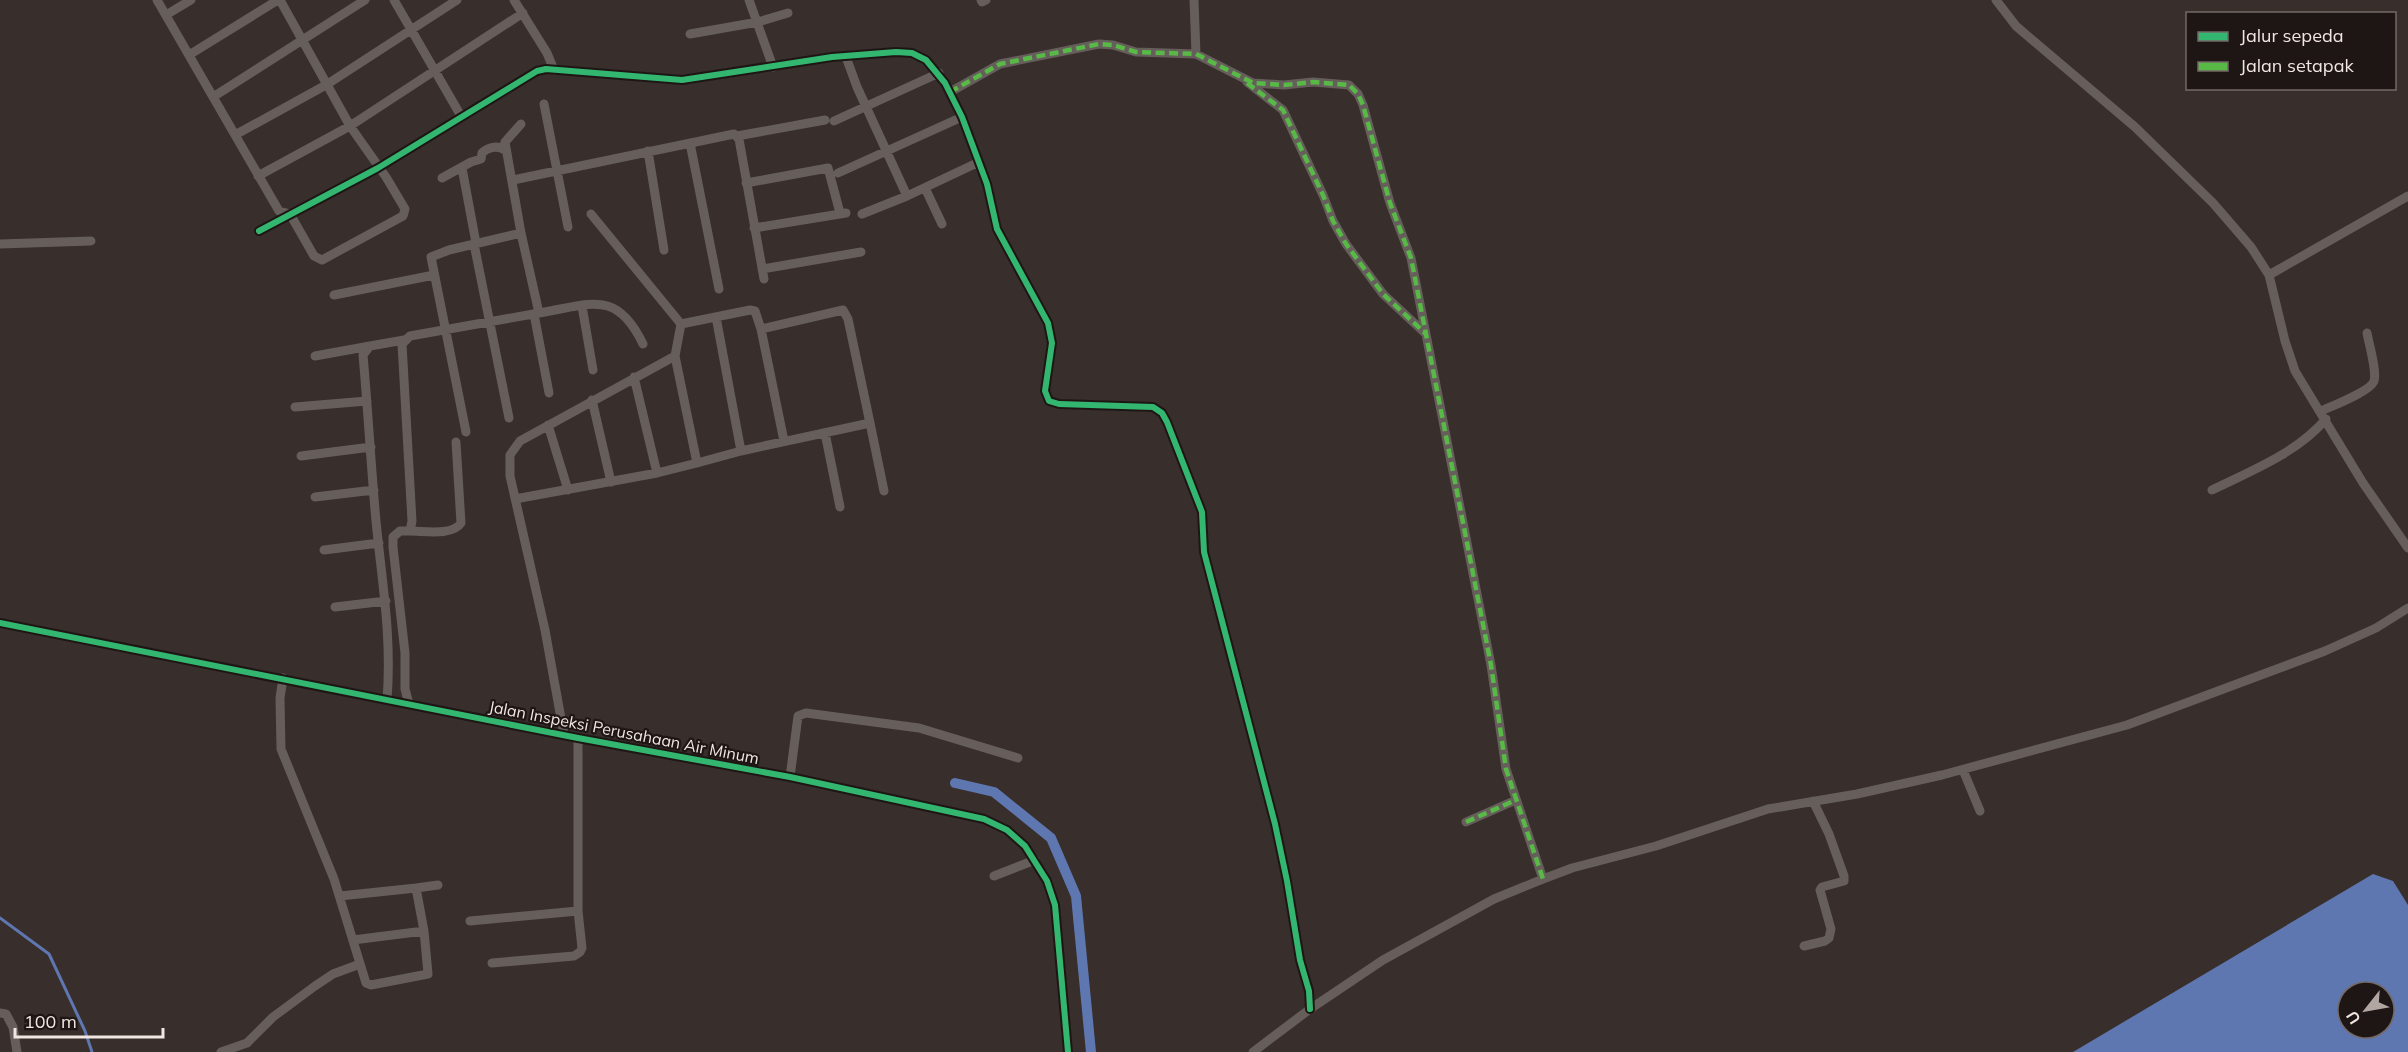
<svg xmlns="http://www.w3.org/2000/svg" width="2408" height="1052" viewBox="0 0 2408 1052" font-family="Mulish,sans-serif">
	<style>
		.water { fill: #5f77b0; fill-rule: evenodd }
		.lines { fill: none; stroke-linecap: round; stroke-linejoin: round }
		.stream { stroke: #5f77b0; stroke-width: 3 }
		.canal { stroke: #5f77b0; stroke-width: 10 }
		.minor { stroke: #655e5b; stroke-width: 9 }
		.quiet { stroke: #58b947; stroke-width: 4.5; stroke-dasharray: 9 4.5; stroke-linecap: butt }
		.cycleway-casing { stroke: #1e1614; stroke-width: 10 }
		.cycleway { stroke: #33b770; stroke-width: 6 }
		.labels { text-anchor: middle; stroke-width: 4.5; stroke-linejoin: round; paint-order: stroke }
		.street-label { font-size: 16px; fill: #f2e6e2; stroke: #1e1614 }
	</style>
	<rect width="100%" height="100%" fill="#382e2b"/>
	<path class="water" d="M2373 874 2393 881 2408 905V1052H2073ZM2348 992H2384V1028H2348Z"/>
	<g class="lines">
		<path class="stream" d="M0 918 49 954 85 1031 92 1052"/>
		<path class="canal" d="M955 783 994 792 1051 838 1076 896 1091 1052"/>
		<path class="minor" d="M157 0 279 211 290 214 314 256 322 260 403 216 405 209 386 177 350 126 280 0
			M394 0 461 116
			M514 0 547 53 554 70
			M749 0 773 67
			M981 0 982 2 986 0
			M1194 0 1196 54
			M1996 0 2016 26 2135 127 2213 203 2251 247 2269 275
			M166 15 191 0
			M690 34 758 22 788 13
			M189 55 278 0
			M846 57 857 87 907 196
			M1247 82 1283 110 1323 195 1333 221 1346 244 1383 294 1426 334
			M950 92 1000 64 1099 44 1113 45 1136 52 1196 54 1253 83 1284 85 1313 82 1349 85 1358 94 1363 105 1390 203 1411 258 1491 665 1506 769 1543 879
			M213 97 365 0
			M544 104 568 227
			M834 121 939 73
			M235 135 326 85 457 0
			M737 136 825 120
			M690 143 719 289
			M648 151 664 250
			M462 168 476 243
			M838 173 962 117
			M258 176 350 126 523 13
			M442 178 471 162 481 159 482 153C487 148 496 145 503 149L505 142 521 124
			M513 180 734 134 739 139 764 279
			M746 183 828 168 840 213
			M925 188 942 224
			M2408 196 2269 275 2285 341 2295 371 2363 483 2408 548
			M862 214 907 196 979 162
			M754 228 846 213
			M259 231 378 168 537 71 546 69 682 80 832 57 896 52 912 53 926 60 945 83 962 117 987 184 997 229 1048 323 1052 343 1045 391 1049 401 1059 404 1153 407 1162 413 1167 422 1202 512 1204 552 1275 824 1287 881 1300 960 1309 991 1310 1009
			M0 244 91 241
			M474 244 509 418
			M762 269 861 252
			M334 295 434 275
			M582 306 593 370
			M539 313C590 305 616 288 643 344
			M534 314 549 393
			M716 317 741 451
			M681 324 750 310 755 311 761 329 784 441
			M761 329 843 310 848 319 870 423
			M315 356 370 346
			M634 377 657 473
			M592 400 611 482
			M295 407 367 401
			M2321 411C2332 406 2371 391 2374 381 2377 371 2369 344 2367 333
			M548 425 568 490
			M466 432 431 257 449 250 521 233
			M825 433 840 507
			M301 456 371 447
			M697 463 741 451 870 423 884 491
			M2212 490C2251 471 2297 453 2326 419
			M315 497 374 490
			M515 499 657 473 697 463 675 356 681 324 591 214
			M410 531C424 531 453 536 461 523L456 442
			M324 550 379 543
			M335 607 386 601
			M0 623 578 738 790 777 984 819 1007 830 1025 846 1047 881 1055 905 1068 1052
			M283 678 280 698 281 749 334 879 366 983 371 985 428 974 424 931 353 940
			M387 700C392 636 382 583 376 521 371 466 368 411 363 355L370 346 404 340
			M409 704 405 689V653L393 547V537L400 531H410L412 521 402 344 410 336 539 313 521 233 505 142
			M564 735 545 630 510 476V455L520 441 675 356
			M1963 770 1980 811
			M790 777 798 716 806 713 919 728 1018 758
			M1466 822 1516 800
			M994 876 1035 860
			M416 888 438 885
			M340 896 416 888 424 931
			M470 921 578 911
			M1804 946 1825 941 1829 938 1831 929 1820 890 1822 887 1844 881V876L1829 834 1813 801
			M492 963 574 956 580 952 582 948 578 911V738
			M0 1013 6 1014 13 1027 17 1052
			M221 1052 247 1043 273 1017 315 986 333 974 360 964
			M1253 1052 1310 1009 1383 960 1494 899 1543 879 1572 868 1656 846 1768 809 1857 794 1942 775 2127 725 2325 651 2376 628 2408 608"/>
		<path class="quiet" d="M1247 83 1283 110 1323 195 1333 221 1346 244 1383 294 1426 334
			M950 92 1000 64 1099 44 1113 45 1136 52 1196 54 1253 83 1284 85 1313 82 1349 85 1358 94 1363 105 1390 203 1411 258 1491 665 1506 769 1543 879
			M1466 822 1516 800"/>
		<g class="cycleway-casing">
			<path id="cycleway" d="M259 231 378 168 537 71 546 69 682 80 832 57 896 52 912 53 926 60 945 83 962 117 987 184 997 229 1048 323 1052 343 1045 391 1049 401 1059 404 1153 407 1162 413 1167 422 1202 512 1204 552 1275 824 1287 881 1300 960 1309 991 1310 1009
				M0 623 578 738 790 777 984 819 1007 830 1025 846 1047 881 1055 905 1068 1052"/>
		</g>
		<use href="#cycleway" class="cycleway"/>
	</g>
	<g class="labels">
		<g class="street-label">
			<text transform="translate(624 732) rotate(11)" y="6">Jalan Inspeksi Perusahaan Air Minum</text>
		</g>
	</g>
	<rect x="2186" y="12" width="210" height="78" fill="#1e1614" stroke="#736966" stroke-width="1.5"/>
	<rect x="2198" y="32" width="30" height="9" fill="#33b770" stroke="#736966" stroke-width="1.5"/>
	<text x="2240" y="42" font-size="18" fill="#f2e6e2">Jalur sepeda</text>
	<rect x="2198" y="62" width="30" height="9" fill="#58b947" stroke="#736966" stroke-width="1.5"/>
	<text x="2240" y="72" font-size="18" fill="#f2e6e2">Jalan setapak</text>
	<g transform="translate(2366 1010) rotate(239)"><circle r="28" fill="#1e1614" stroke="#736966" stroke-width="1.5"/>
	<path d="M0-4.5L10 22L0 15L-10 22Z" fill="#b1a6a2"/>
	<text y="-9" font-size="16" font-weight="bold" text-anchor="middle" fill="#f2e6e2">U</text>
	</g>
	<path d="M15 1028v9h148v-9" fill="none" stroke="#f2e6e2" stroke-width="3"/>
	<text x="24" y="1028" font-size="18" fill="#f2e6e2" stroke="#1e1614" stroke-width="4.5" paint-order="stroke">100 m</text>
</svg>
